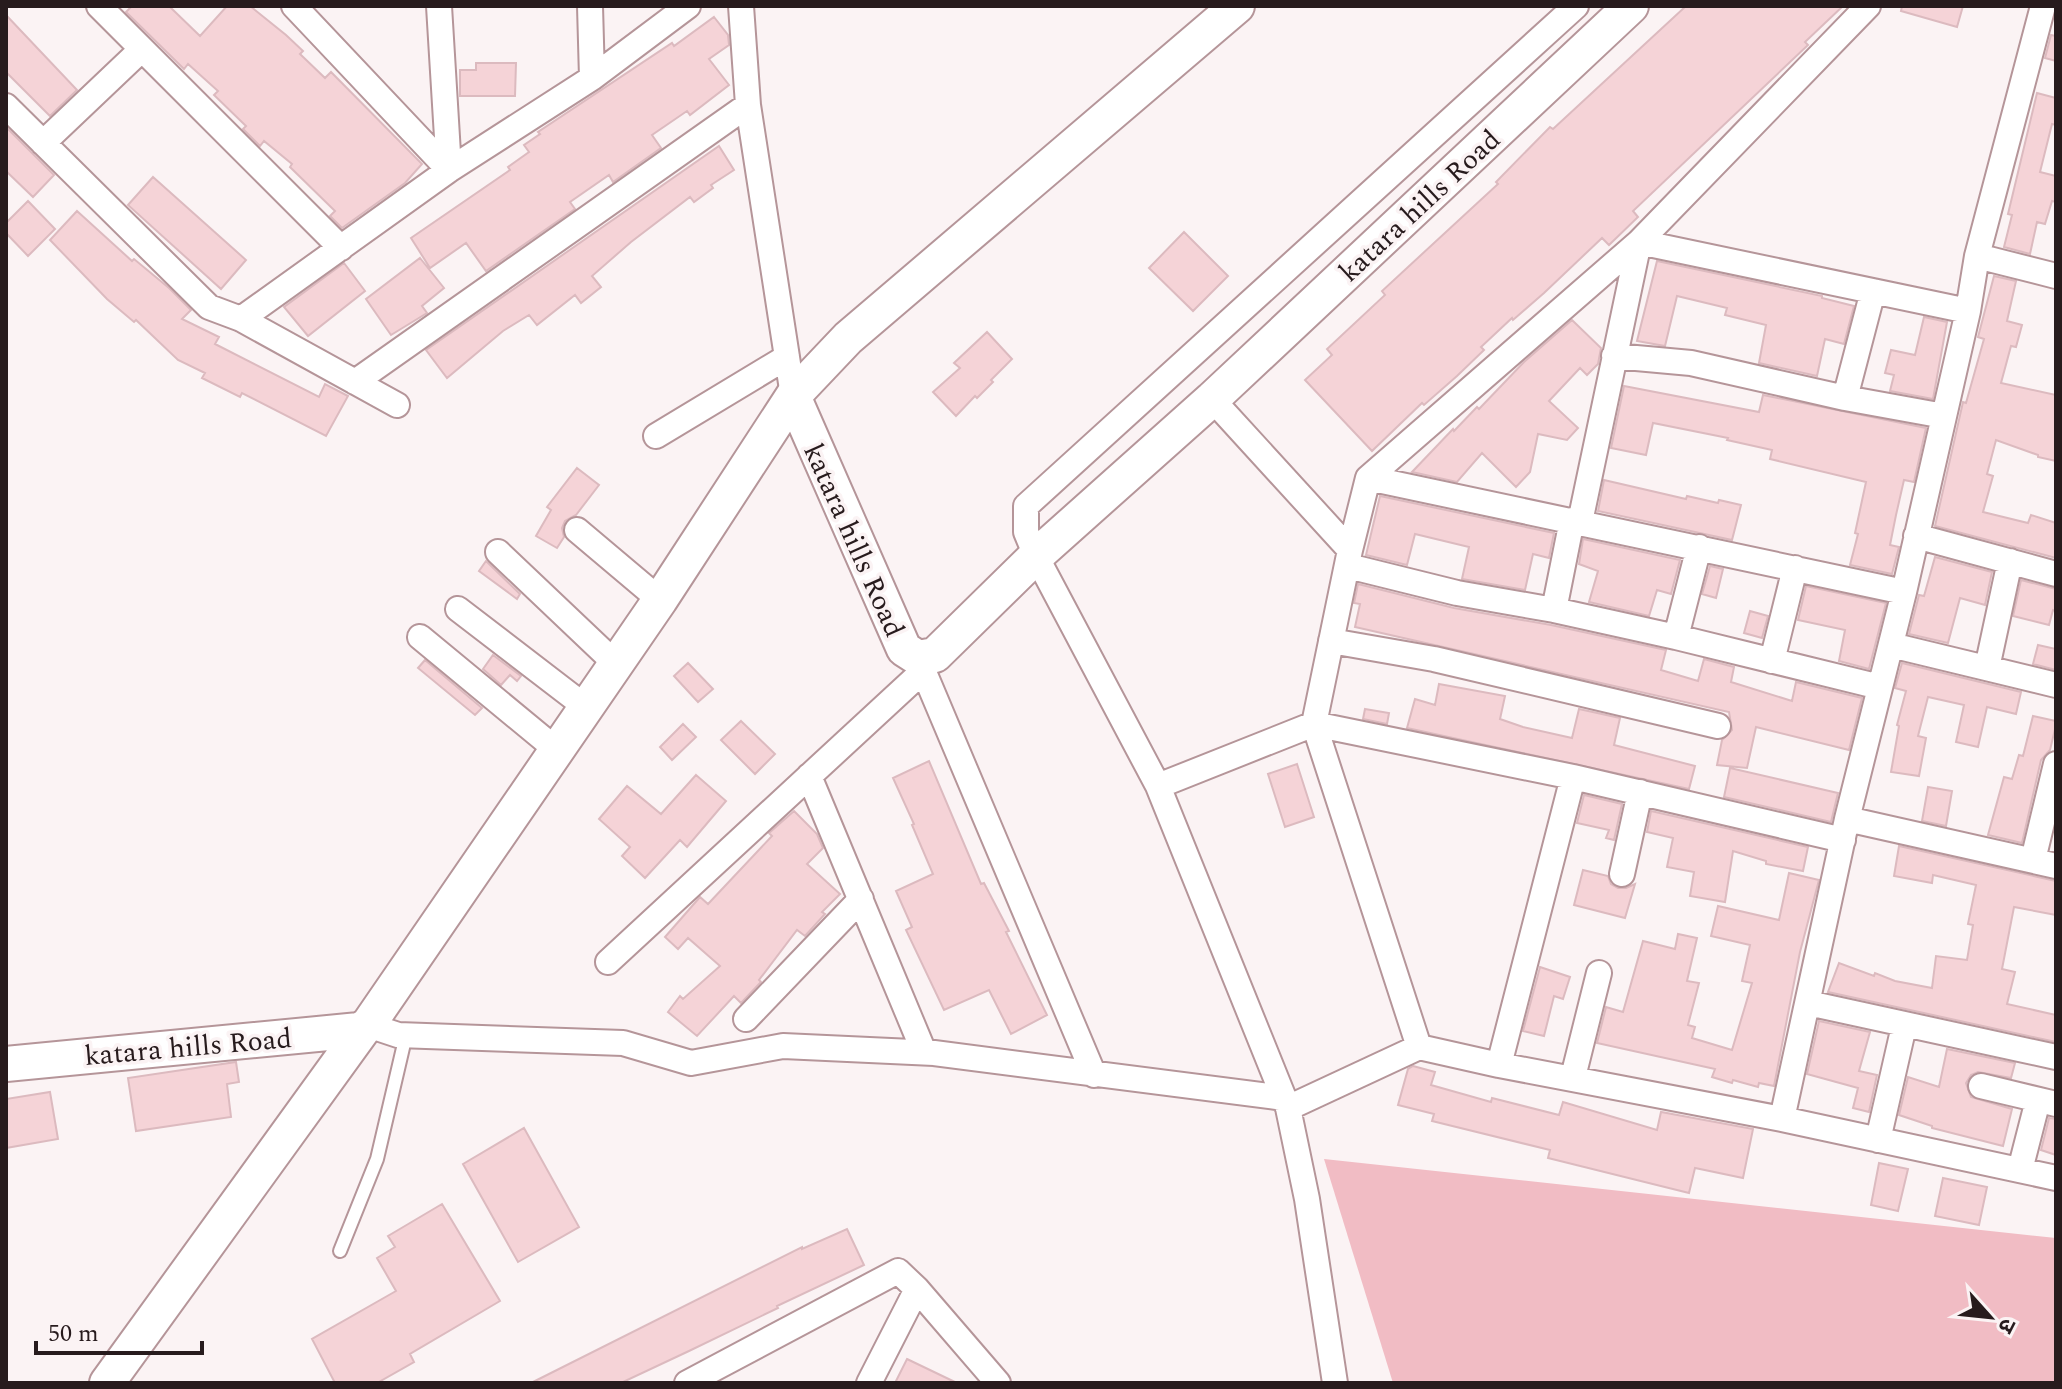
<svg xmlns="http://www.w3.org/2000/svg" width="2062" height="1389" viewBox="0 0 2062 1389" font-family="Spectral,'Noto Sans Devanagari',serif">
	<style>
		.green { fill: #f1bcc4 }
		.building { fill: #f5d3d7; stroke: #dcbabf; stroke-width: 2 }
		.lines { fill: none; stroke-linecap: round; stroke-linejoin: round }
		.lane-casing { stroke: #b59599; stroke-width: 16 }
		.street-casing { stroke: #b59599; stroke-width: 28 }
		.secondary-casing { stroke: #b59599; stroke-width: 38 }
		.lane { stroke: #fff; stroke-width: 12 }
		.street { stroke: #fff; stroke-width: 24 }
		.secondary { stroke: #fff; stroke-width: 34 }
		.labels { text-anchor: middle; stroke-width: 7; stroke-linejoin: round; paint-order: stroke }
		.street-label { font-size: 28px; fill: #271b1d; stroke: #fbf3f4 }
	</style>
	<rect width="100%" height="100%" fill="#fbf3f4"/>
	<path class="green" d="M1324 1159 2056 1238V1383H1393Z"/>
	<path class="building" d="M132 6H169L200 36 227 6H250L286 35 303 51 300 54 325 78 331 72 422 164 405 183 342 228 330 216 335 211 290 167 292 164 264 141 260 146 243 129 246 126 214 95 218 91 188 64 184 69 126 12Z
		M1686 6H1843L1805 42 1808 45 1633 211 1638 217 1609 245 1602 238 1544 293 1513 320 1512 318 1481 347 1484 350 1457 376 1424 405 1422 403 1372 451 1305 380 1332 355 1327 349 1385 295 1382 291 1498 184 1496 182 1550 127 1553 129Z
		M1902 6H1963L1957 27 1901 11Z
		M6 15 77 90 50 116 6 72Z
		M714 17 728 35 729 45 709 59 729 85 690 115 687 111 652 135 661 148 613 182 609 175 570 202 575 209 486 271 466 243 430 268 411 238 510 170 508 167 529 152 524 145 540 134 538 132 672 43 674 46Z
		M2051 35 2056 36V61L2045 58Z
		M476 63H516L515 96H460V70H476Z
		M2037 93 2056 98V125L2052 124 2040 172 2056 176V202L2052 201 2045 224 2037 222 2030 254 2004 247 2012 215 2008 214Z
		M6 127 54 175 33 197 6 171Z
		M719 146 734 170 711 185 713 188 694 202 690 197 631 242 592 276 601 287 581 303 575 295 537 325 529 315 503 331 447 378 426 350Z
		M153 177 246 260 221 289 128 205Z
		M28 201 55 229 28 256 6 233V223Z
		M77 211 132 261 134 259 169 288 191 310 182 319 219 337 215 344 319 397 325 384 348 396 326 436 242 393 240 397 202 378 205 373 178 360 136 320 134 322 107 299 50 240Z
		M1184 232 1228 276 1193 311 1149 268Z
		M420 258 444 288 422 306 427 313 391 335 366 299Z
		M1657 261 1822 296V298L1854 306 1844 344 1825 339 1817 376 1759 363 1766 325 1725 315 1727 308 1677 296 1665 346 1637 341Z
		M344 263 365 291 308 336 284 307Z
		M1994 276 2016 281 2007 321 2022 325 2016 347 2011 346 2001 383 2056 395V461L2038 457V455L1996 440 1987 474 1993 476 1983 512 2028 523 2031 515 2056 523V558L1935 526 1963 402 1966 403 1984 339 1978 337Z
		M1924 317 1947 322 1933 399 1890 391 1894 375 1885 373 1891 350 1915 355Z
		M1572 320 1601 348 1598 364 1587 375 1580 368 1549 401 1578 428 1567 440 1538 434 1530 472 1516 487 1482 453 1457 482 1412 472 1453 429 1454 431 1477 407 1479 409 1524 362Z
		M987 332 1012 359 991 380 993 382 977 398 975 396 956 416 933 392 960 368 954 363Z
		M1624 386 1759 412 1763 395 1926 428 1914 482 1904 480 1896 515 1890 545 1899 547 1892 574 1850 565 1858 534 1855 533 1866 482 1770 459 1772 450 1727 440 1728 438 1653 423 1646 455 1611 448Z
		M577 468 599 485 576 515 565 521 562 528 564 537 557 548 536 536 551 510 547 507Z
		M1604 480 1686 499 1687 496 1718 503 1719 500 1741 505 1732 540 1598 511Z
		M1380 496 1554 533 1549 558 1533 554 1525 590 1462 579 1469 547 1415 534 1407 565 1366 555Z
		M1583 539 1680 560 1671 594 1657 590 1649 616 1589 602 1598 571 1579 564Z
		M1935 557 1992 572 1985 605 1960 598 1948 643 1909 634 1919 595 1924 596Z
		M486 561 520 594 517 599 479 571Z
		M1710 566 1723 569 1716 598 1702 594Z
		M2021 580 2056 589V611L2053 610 2049 625 2013 616Z
		M1358 584 1454 608 1551 625 1666 650 1661 670 1698 681 1704 659 1734 667 1731 682 1792 701 1796 682 1862 698 1849 750 1756 727 1747 768 1717 765 1722 740 1732 730 1729 712 1355 627 1360 604 1354 603Z
		M1806 586 1886 603 1869 669 1839 661 1845 630 1798 620Z
		M1750 611 1768 616 1762 638 1744 633Z
		M2038 645 2056 649V670L2033 664Z
		M493 655 521 676 517 681 510 675 501 685 483 669Z
		M425 660 482 708 475 715 418 668Z
		M688 663 713 689 698 702 674 676Z
		M1902 663 2021 692 2016 714 1987 707 1978 747 1956 742 1964 705 1928 697 1918 736 1926 738 1919 776 1891 772 1899 726 1897 725 1906 691 1895 688Z
		M1439 684 1505 696 1500 719 1523 727 1572 738 1579 709 1620 718 1614 745 1695 766 1689 789 1407 728 1415 699 1435 705Z
		M1365 709 1389 713 1387 724 1363 719Z
		M2033 716 2056 721V725L2050 750 2041 760 2022 843 1988 835 2004 777 2012 779 2019 755 2023 756Z
		M741 721 775 754 755 774 721 740Z
		M683 724 696 737 672 760 660 747Z
		M929 761 981 884 984 883 1009 931 1006 932 1047 1015 1011 1034 989 990 944 1010 906 930 912 927 896 891 933 874 912 825 914 824 893 778Z
		M1297 764 1314 817 1285 827 1268 774Z
		M1730 768 1838 793 1831 822 1724 797Z
		M696 775 726 801 687 847 680 840 645 878 622 856 630 847 599 819 627 786 661 814Z
		M1928 787 1952 791 1946 826 1922 821Z
		M1584 795 1622 804 1614 840 1606 838 1609 830 1577 823Z
		M794 811 817 834 823 848 807 864 840 894 822 912 825 914 805 936 797 930 759 980 761 982 741 1003 734 996 697 1036 668 1012 680 996 683 999 720 966 688 938 678 949 665 937 700 897 708 904 772 836 769 833Z
		M1651 811 1808 847 1803 871 1766 864V861L1733 851 1725 902 1690 896 1694 872 1667 867 1673 838 1647 832Z
		M1899 846 2056 881V915L2014 907 2002 969 2015 972 2007 1004 2056 1015V1042L1828 992 1839 963 1874 976 1875 973 1895 981 1932 988 1936 956 1967 960 1973 925 1968 924 1976 885 1933 875 1932 883 1894 876Z
		M1583 870 1608 876 1611 884 1618 888H1626L1635 884 1625 918 1574 905Z
		M1789 873 1819 880 1800 952 1774 1086 1759 1083 1758 1087 1733 1080 1732 1083 1712 1077 1715 1069 1597 1043 1606 1007 1623 1012 1643 941 1675 949 1678 934 1697 938 1687 981 1699 983 1688 1025 1695 1027 1692 1038 1732 1050 1752 983 1742 981 1750 945 1711 936 1718 906 1779 920Z
		M1540 967 1570 977 1563 999 1554 996 1544 1036 1523 1031Z
		M1819 1021 1870 1032 1859 1071 1877 1075 1869 1112 1853 1108 1858 1088 1807 1074Z
		M1947 1049 2015 1063 2011 1078 1978 1072 1971 1075 1966 1083 1971 1097 2012 1109 2003 1146 1932 1128V1126L1899 1115 1908 1077 1939 1087Z
		M236 1062 239 1082 227 1084 231 1117 136 1131 128 1078Z
		M1413 1066 1435 1072 1431 1085 1491 1102 1492 1098 1559 1115 1563 1102 1657 1130 1661 1112 1753 1129 1743 1178 1695 1168 1689 1193 1548 1158 1550 1150 1432 1121 1434 1114 1398 1105 1408 1069Z
		M50 1092 58 1139 6 1148V1099Z
		M2049 1118 2056 1119V1155L2041 1150Z
		M524 1128 579 1227 518 1262 463 1164Z
		M1879 1163 1908 1169 1898 1211 1871 1205Z
		M1943 1178 1987 1187 1979 1225 1935 1216Z
		M442 1204 500 1301 410 1354 414 1362 377 1383H335L312 1339 396 1291 377 1258 395 1247 388 1236Z
		M847 1229 864 1265 777 1306 778 1308 689 1351 621 1383H531L802 1247V1249Z
		M907 1359 957 1383H895Z"/>
	<g class="lines">
		<g class="lane-casing">
			<path id="lane" d="M340 1251 377 1159 406 1035"/>
		</g>
		<g class="street-casing">
			<path id="street" d="M99 6 341 248
				M294 6 449 170 439 6
				M590 6 592 78
				M741 6 748 105 793 396
				M1576 6 1026 506V532L1036 556 1158 786 1288 1108 1419 1047 1499 1065 1782 1119 2056 1178
				M6 106 209 307 241 319 397 405
				M43 143 142 49
				M1977 256 2056 276
				M241 319 449 170 592 78 688 6
				M1614 356 1691 363 1845 398 1944 416
				M355 382 748 105
				M1845 398 1873 291
				M1212 399 1350 550
				M656 436 787 357
				M1368 478 1904 592
				M1580 522 1639 242 1968 311
				M577 530 660 600
				M1916 536 2056 574
				M498 552 616 664
				M1348 566 1457 593 1554 610 1676 637 1880 687
				M458 609 587 708
				M1554 610 1572 520
				M420 637 558 751
				M1676 637 1699 547
				M1331 641 1434 659 1718 726
				M1891 645 2056 685
				M918 658 1094 1075
				M1772 661 1795 568
				M1987 668 2010 561
				M809 776 924 1052
				M1158 786 1314 724 1573 777 1843 840
				M1847 819 2056 866
				M2033 860 2056 764
				M1622 874 1640 792
				M608 962 923 671
				M1808 1003 2056 1057
				M746 1019 861 899
				M368 1025 398 1035 623 1043 691 1063 783 1046 934 1053 1284 1098
				M1419 1047 1314 724 1350 550 1368 478 1639 242 1868 6
				M1499 1065 1573 777
				M1573 1077 1599 973
				M1981 1086 2056 1104
				M1288 1108 1307 1199 1335 1383
				M1782 1119 1847 819 1904 592 1968 311 1977 256 2043 6
				M1878 1140 1904 1026
				M2020 1170 2038 1100
				M687 1383 898 1271 917 1289 998 1383
				M869 1383 917 1289"/>
		</g>
		<g class="secondary-casing">
			<path id="secondary" d="M793 396 904 649 918 658 935 655 1036 556 1212 399 1631 6
				M6 1064 359 1030 368 1025 660 600 793 396 848 338 1237 6
				M107 1383 364 1028"/>
		</g>
		<use href="#lane" class="lane"/>
		<use href="#street" class="street"/>
		<use href="#secondary" class="secondary"/>
	</g>
	<g class="labels">
		<g class="street-label">
			<text transform="translate(1419 205) rotate(-43)" y="10">katara hills Road</text>
			<text transform="translate(855 540) rotate(66)" y="10">katara hills Road</text>
			<text transform="translate(188 1046) rotate(-5)" y="10">katara hills Road</text>
		</g>
	</g>
	<rect width="2062" height="1389" fill="none" stroke="#271b1d" stroke-width="16"/>
	<g transform="translate(1990 1317) rotate(117)" stroke="#fbf3f4" stroke-width="6" paint-order="stroke">
	<path d="M0-6L14 30L0 20L-14 30Z" fill="#271b1d"/>
	<text y="-12" font-size="22" font-weight="bold" text-anchor="middle" fill="#271b1d">उ</text>
	</g>
	<path d="M36 1341v12h166v-12" fill="none" stroke="#271b1d" stroke-width="4"/>
	<text x="48" y="1341" font-size="24" fill="#271b1d" stroke="#fbf3f4" stroke-width="6" paint-order="stroke">50 m</text>
</svg>
